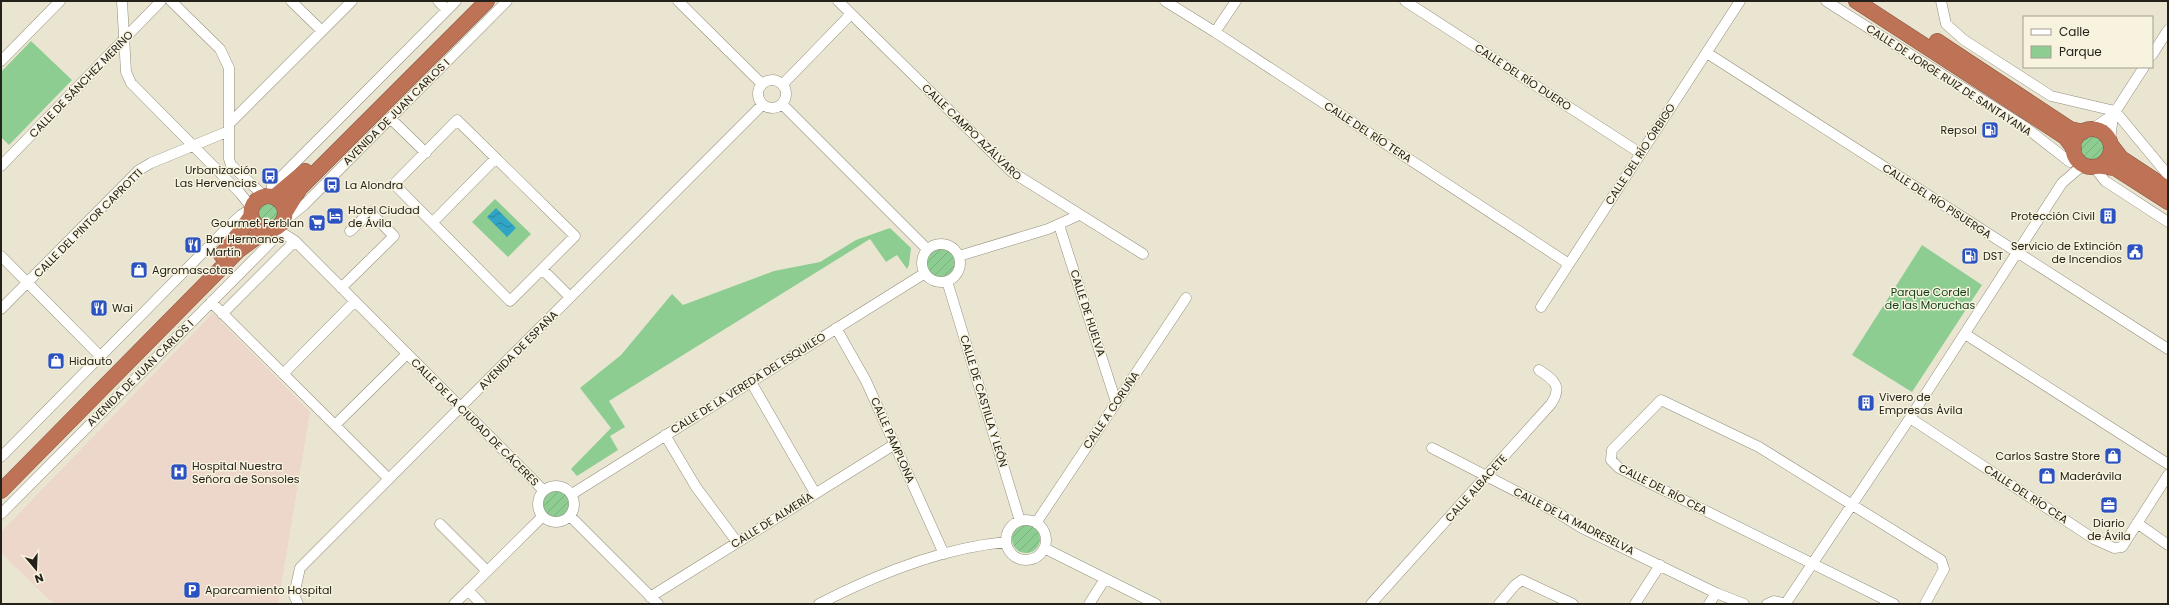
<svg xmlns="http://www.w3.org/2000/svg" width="2169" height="605" viewBox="0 0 2169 605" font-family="Poppins,sans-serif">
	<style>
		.medical { fill: #edd6ca }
		.park { fill: #8dcd92 }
		.garden { fill: url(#garden-furrows) }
		.water { fill: url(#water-waves) }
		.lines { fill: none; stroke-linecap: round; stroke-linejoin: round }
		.minor-casing { stroke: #938e7c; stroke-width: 11 }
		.highway-casing { stroke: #885641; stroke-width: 16 }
		.minor { stroke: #fff; stroke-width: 10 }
		.highway { stroke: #be7256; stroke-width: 15 }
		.labels { text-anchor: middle; stroke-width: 3; stroke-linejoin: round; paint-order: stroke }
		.street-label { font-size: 11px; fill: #23211a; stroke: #f8f3de }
		.poi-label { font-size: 11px; fill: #23211a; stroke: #f8f3de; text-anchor: start }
		.park-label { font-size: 11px; fill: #0d3d15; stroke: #f8f3de }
	</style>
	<defs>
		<pattern id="garden-furrows" width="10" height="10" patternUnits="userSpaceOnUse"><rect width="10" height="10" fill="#8dcd92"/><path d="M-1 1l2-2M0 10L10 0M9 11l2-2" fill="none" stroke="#79b07d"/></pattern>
		<pattern id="water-waves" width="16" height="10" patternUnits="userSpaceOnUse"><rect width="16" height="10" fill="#31a4c5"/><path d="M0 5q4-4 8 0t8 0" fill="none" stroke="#29859f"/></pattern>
	</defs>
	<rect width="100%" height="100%" fill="#eae5d1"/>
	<path class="medical" d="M213 313 310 412 278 604H54L1 553V532Z"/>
	<path class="park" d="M31 41 72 80 9 145 1 137V72Z
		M495 199 531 234 508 257 472 222Z
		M890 228 911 248 909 265 907 269 897 255 886 262 870 239 609 401 625 427 610 436 618 450 577 476 571 469 611 428 580 388 621 355 672 294 683 305 774 271 820 262 856 240Z
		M1922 245 1982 285 1912 392 1852 355Z"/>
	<path class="garden" d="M2080 148a12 12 0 1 1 24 0a12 12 0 1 1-24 0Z
		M258 213a11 11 0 1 1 22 0a11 11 0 1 1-22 0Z
		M927 263a14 14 0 1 1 28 0a14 14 0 1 1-28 0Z
		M542 504a14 14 0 1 1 28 0a14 14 0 1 1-28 0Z
		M1012 539a14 14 0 1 1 28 0a14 14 0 1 1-28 0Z"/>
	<path class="water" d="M496 208 516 228 507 237 487 217Z"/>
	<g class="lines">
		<g class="minor-casing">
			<path id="minor" d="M122 1 126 72 131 83 240 193 252 208
				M171 1 220 49 229 68V159L231 165 264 196
				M291 1 322 31
				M438 1 447 10
				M678 1 762 84
				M838 1 1012 172 1143 254
				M1165 1 1215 32 1569 264
				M1405 1 1640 153
				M1826 1 2025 127 2070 162
				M1941 1 1946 24 1964 40 2051 96 2115 111 2168 175
				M1215 32 1236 1
				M1707 53 2168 349
				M2152 55 2168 30
				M1 61 60 1
				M758 94a14 14 0 1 1 28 0a14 14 0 1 1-28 0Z
				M783 84 851 14
				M783 105 927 249
				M390 118 426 153
				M457 120 575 236 510 301 394 184Z
				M229 124 352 1
				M2090 130 2113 115
				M2110 141 2113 115 2144 67
				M1 166 161 1
				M2094 167 2105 181 2168 222
				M271 196 272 186 456 1
				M284 221 304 205 507 1
				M433 222 496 158
				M1059 225 1116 402
				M276 229 295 241 543 490
				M922 263a19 19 0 1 1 38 0a19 19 0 1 1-38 0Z
				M1 256 100 356
				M959 256 1048 229 1079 215
				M543 270 570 297
				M947 281 1020 521
				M341 288 394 236 370 212 350 231
				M211 302 389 479
				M1541 307 1740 1
				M1 309 139 170 151 163 229 131
				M222 314 295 241
				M836 328 866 381 944 554
				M1965 334 2168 464
				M283 374 355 301
				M751 382 815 493
				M1910 418 2094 539 2114 548 2122 547 2168 475
				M335 425 407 354
				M665 435 696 487 737 542
				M1432 448 1558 513 1582 528 1716 593 1744 604
				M1 457 228 227 241 215 251 209
				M538 504a18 18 0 1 1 36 0a18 18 0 1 1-36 0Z
				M572 494 925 273
				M1 514 271 242 274 230
				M570 516 658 604
				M1006 540a20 20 0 1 1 40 0a20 20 0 1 1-40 0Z
				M1036 523 1186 298
				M2137 523 2168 545
				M440 524 487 571
				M1044 548 1156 604
				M468 590 481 604
				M650 597 895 444
				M1786 603 1910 418 2062 183 2083 165
				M298 604 294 595 300 568 762 105
				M454 604 542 517
				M819 604C877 574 941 548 1006 542
				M1089 604 1105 579
				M1371 604 1551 404C1563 386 1554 380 1539 370
				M1499 604 1515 585 1522 580 1573 604
				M1635 604 1660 565
				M1709 604 1716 593
				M1767 604 1774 601 1787 604
				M1894 604 1619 468 1611 460 1612 450 1661 400 1759 447 1941 560 1944 569 1925 604"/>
		</g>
		<g class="highway-casing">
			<path id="highway" d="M1856 1 2065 137 2074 149
				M1937 41 2070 129 2083 132
				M2073 148a19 19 0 1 1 38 0a19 19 0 1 1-38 0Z
				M2111 145 2121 158 2168 189
				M2099 166 2115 168 2168 202
				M251 213a17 17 0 1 1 34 0a17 17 0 1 1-34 0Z
				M274 197 305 171
				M286 211 300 188 487 1
				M221 255 232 243 251 216
				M1 491 239 250 265 231"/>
		</g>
		<use href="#minor" class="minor"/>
		<use href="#highway" class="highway"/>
	</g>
	<defs>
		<g id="fuel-square" transform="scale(0.9)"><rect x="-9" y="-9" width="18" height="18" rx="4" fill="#2c52c1" stroke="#f8f3de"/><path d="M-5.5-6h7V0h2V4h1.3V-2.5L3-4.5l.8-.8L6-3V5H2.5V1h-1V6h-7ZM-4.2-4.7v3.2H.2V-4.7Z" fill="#fff"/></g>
		<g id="bus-square" transform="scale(0.9)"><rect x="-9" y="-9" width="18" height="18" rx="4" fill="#2c52c1" stroke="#f8f3de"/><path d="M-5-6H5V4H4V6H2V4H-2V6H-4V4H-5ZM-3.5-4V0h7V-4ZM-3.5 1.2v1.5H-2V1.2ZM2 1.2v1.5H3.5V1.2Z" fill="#fff"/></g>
		<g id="hotel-square" transform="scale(0.9)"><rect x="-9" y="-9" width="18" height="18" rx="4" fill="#2c52c1" stroke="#f8f3de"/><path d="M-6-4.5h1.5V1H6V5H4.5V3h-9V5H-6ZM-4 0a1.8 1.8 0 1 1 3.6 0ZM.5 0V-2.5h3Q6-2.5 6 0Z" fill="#fff"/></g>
		<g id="building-square" transform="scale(0.9)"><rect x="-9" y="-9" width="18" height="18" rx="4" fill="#2c52c1" stroke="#f8f3de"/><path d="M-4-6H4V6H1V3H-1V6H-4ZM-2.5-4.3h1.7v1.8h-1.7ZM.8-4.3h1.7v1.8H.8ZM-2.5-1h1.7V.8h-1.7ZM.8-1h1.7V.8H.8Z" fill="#fff"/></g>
		<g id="supermarket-square" transform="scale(0.9)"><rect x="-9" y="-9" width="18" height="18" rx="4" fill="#2c52c1" stroke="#f8f3de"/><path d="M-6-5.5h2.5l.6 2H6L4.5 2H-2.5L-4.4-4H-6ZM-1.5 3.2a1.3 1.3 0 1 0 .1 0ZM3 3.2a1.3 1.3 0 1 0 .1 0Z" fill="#fff"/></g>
		<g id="restaurant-square" transform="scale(0.9)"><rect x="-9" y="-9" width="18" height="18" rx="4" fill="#2c52c1" stroke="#f8f3de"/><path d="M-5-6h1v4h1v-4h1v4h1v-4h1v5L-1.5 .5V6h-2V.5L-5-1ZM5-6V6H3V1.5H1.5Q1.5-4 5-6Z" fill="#fff"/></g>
		<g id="civic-square" transform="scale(0.9)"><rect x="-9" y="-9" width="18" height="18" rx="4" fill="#2c52c1" stroke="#f8f3de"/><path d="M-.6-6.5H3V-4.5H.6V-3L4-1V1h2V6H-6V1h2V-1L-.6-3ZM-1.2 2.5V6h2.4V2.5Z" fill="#fff"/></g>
		<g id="shop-square" transform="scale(0.9)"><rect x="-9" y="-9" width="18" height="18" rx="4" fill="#2c52c1" stroke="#f8f3de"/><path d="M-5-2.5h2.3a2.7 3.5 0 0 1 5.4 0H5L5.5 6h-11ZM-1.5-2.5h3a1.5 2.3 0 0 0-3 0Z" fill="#fff"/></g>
		<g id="hospital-square" transform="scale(0.9)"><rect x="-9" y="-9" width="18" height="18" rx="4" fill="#2c52c1" stroke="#f8f3de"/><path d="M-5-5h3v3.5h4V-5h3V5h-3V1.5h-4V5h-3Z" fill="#fff"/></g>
		<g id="office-square" transform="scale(0.9)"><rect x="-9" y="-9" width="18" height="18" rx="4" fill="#2c52c1" stroke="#f8f3de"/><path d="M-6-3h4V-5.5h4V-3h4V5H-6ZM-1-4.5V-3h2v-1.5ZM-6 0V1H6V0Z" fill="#fff"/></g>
		<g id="parking-square" transform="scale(0.9)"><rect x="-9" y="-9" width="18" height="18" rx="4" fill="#2c52c1" stroke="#f8f3de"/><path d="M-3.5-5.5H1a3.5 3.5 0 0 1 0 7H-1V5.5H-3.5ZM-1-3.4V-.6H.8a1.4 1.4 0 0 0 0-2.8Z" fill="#fff"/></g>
	</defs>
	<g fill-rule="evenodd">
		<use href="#fuel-square" x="1990" y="130"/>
		<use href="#bus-square" x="270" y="176"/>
		<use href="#bus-square" x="332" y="185"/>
		<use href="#hotel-square" x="335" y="216"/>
		<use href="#building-square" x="2108" y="216"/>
		<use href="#supermarket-square" x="317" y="223"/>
		<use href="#restaurant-square" x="193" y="245"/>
		<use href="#civic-square" x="2135" y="252"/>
		<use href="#fuel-square" x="1970" y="256"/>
		<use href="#shop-square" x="139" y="270"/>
		<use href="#restaurant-square" x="99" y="308"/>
		<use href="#shop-square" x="56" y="361"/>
		<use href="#building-square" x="1866" y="403"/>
		<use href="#shop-square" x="2113" y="456"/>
		<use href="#hospital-square" x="179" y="472"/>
		<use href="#shop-square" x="2047" y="476"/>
		<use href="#office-square" x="2109" y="505"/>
		<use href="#parking-square" x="192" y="590"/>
	</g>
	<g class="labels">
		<g class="street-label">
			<text transform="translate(1523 77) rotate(33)" y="4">CALLE DEL RÍO DUERO</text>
			<text transform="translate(1949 80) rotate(33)" y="4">CALLE DE JORGE RUIZ DE SANTAYANA</text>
			<text transform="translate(81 84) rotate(-46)" y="4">CALLE DE SÁNCHEZ MERINO</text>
			<text transform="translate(396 112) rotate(-45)" y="4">AVENIDA DE JUAN CARLOS I</text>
			<text transform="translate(972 132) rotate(44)" y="4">CALLE CAMPO AZÁLVARO</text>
			<text transform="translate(1368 132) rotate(33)" y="4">CALLE DEL RÍO TERA</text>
			<text transform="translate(1640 154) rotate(-57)" y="4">CALLE DEL RÍO ÓRBIGO</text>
			<text transform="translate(1937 201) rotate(33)" y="4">CALLE DEL RÍO PISUERGA</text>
			<text transform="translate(88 223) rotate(-45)" y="4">CALLE DEL PINTOR CAPROTTI</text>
			<text transform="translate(1088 313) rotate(72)" y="4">CALLE DE HUELVA</text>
			<text transform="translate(518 350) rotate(-45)" y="4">AVENIDA DE ESPAÑA</text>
			<text transform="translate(140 373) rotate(-45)" y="4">AVENIDA DE JUAN CARLOS I</text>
			<text transform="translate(748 383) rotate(-32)" y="4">CALLE DE LA VEREDA DEL ESQUILEO</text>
			<text transform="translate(984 401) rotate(73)" y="4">CALLE DE CASTILLA Y LEÓN</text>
			<text transform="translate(1111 410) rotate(-56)" y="4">CALLE A CORUÑA</text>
			<text transform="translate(475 422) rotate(45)" y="4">CALLE DE LA CIUDAD DE CÁCERES</text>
			<text transform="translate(893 440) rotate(66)" y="4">CALLE PAMPLONA</text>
			<text transform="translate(1476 488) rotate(-48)" y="4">CALLE ALBACETE</text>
			<text transform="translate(1663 489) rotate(27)" y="4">CALLE DEL RÍO CEA</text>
			<text transform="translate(2026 494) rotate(33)" y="4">CALLE DEL RÍO CEA</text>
			<text transform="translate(772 520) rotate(-32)" y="4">CALLE DE ALMERÍA</text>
			<text transform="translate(1574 521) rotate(27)" y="4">CALLE DE LA MADRESELVA</text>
		</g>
		<g class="poi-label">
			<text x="1977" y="134" text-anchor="end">Repsol</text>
			<text x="257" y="174" text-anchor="end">Urbanización<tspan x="257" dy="13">Las Hervencias</tspan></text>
			<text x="345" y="189">La Alondra</text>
			<text x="348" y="214">Hotel Ciudad<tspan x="348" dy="13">de Ávila</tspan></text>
			<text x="2095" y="220" text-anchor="end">Protección Civil</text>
			<text x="304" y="227" text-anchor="end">Gourmet Ferblan</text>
			<text x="206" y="243">Bar Hermanos<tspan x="206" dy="13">Martín</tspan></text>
			<text x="2122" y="250" text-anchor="end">Servicio de Extinción<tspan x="2122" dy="13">de Incendios</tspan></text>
			<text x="1983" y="260">DST</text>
			<text x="152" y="274">Agromascotas</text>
			<text x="112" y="312">Wai</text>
			<text x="69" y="365">Hidauto</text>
			<text x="1879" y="401">Vivero de<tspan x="1879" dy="13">Empresas Ávila</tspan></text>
			<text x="2100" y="460" text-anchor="end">Carlos Sastre Store</text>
			<text x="192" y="470">Hospital Nuestra<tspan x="192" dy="13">Señora de Sonsoles</tspan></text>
			<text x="2060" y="480">Maderávila</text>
			<text x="2109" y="527" text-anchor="middle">Diario<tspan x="2109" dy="13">de Ávila</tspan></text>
			<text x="205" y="594">Aparcamiento Hospital</text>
		</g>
		<g class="park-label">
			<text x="1930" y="296">Parque Cordel<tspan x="1930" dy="13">de las Moruchas</tspan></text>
		</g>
	</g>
	<rect width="2169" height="605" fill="none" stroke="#23211a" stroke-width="4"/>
	<rect x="2023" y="16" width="130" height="52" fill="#f8f3de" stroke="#a39f90"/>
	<rect x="2031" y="29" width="20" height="6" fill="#ffffff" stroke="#a39f90"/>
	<text x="2059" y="36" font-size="12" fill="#23211a">Calle</text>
	<rect x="2031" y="46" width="20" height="12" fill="#8dcd92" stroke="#a39f90"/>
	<text x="2059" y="56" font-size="12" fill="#23211a">Parque</text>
	<g transform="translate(36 569) rotate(161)" stroke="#f8f3de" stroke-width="3" paint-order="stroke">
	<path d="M0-3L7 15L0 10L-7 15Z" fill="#23211a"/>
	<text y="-6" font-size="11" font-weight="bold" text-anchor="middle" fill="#23211a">N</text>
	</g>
</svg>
